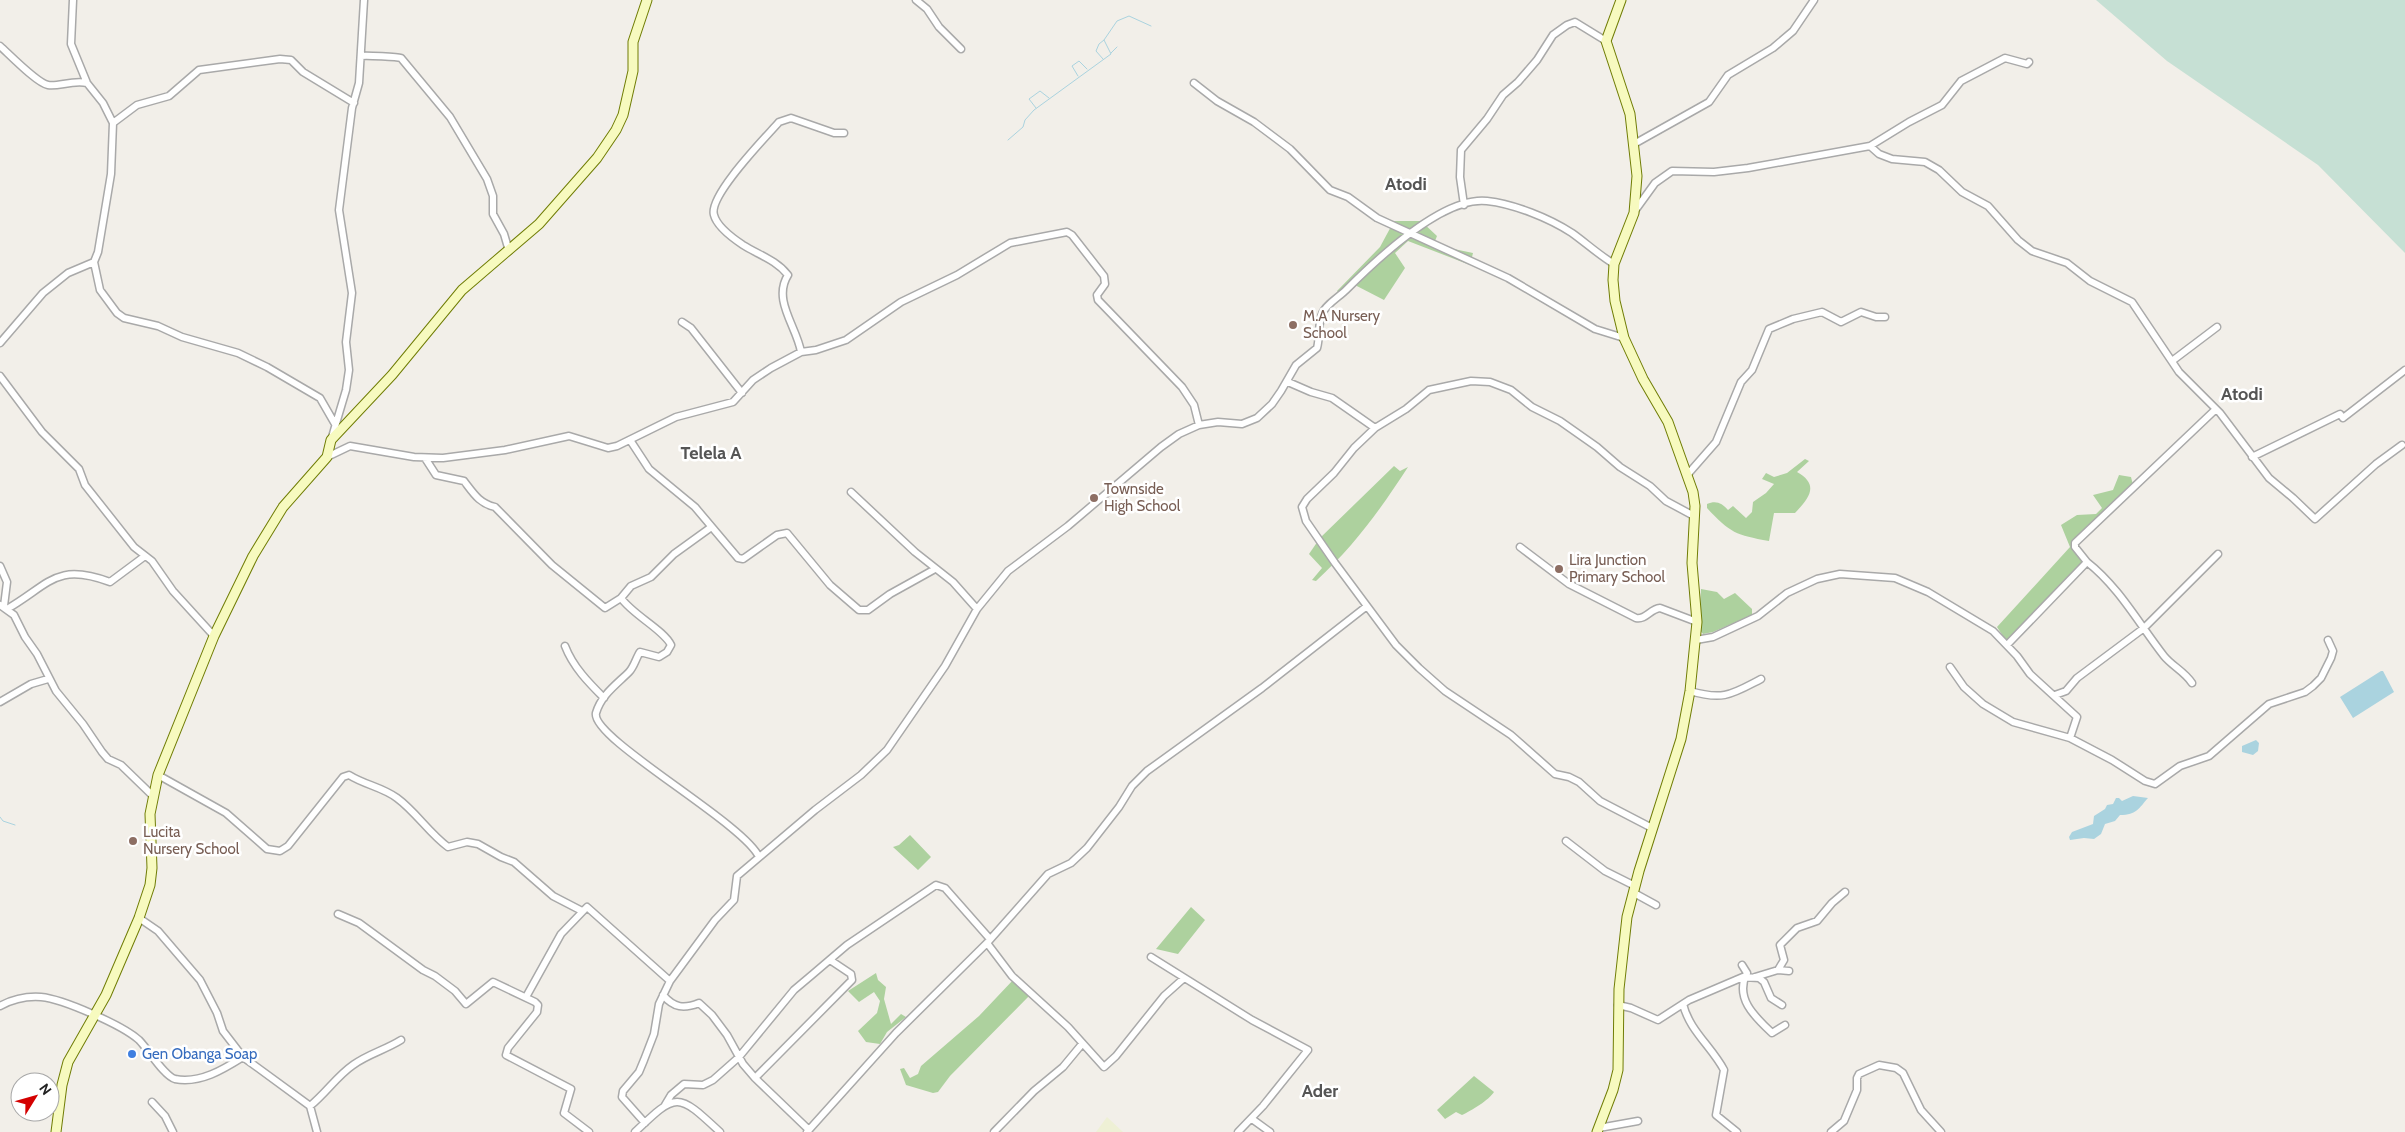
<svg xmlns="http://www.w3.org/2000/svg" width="2405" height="1132" viewBox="0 0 2405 1132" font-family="Cabin,sans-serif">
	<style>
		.farmland { fill: #eef0d5 }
		.forest { fill: #add19e }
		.wetland { fill: #c6e0d4 }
		.water { fill: #aad3df }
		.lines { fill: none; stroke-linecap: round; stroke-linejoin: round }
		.stream { stroke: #aad3df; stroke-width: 1 }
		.street-casing { stroke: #a9a9a9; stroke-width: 9 }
		.secondary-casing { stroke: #707d05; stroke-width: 11 }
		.street { stroke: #fff; stroke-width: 6 }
		.secondary { stroke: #f7fabf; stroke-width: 9 }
		.education-dot { fill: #8d6e63; stroke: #fff; stroke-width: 2 }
		.shop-dot { fill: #3f7fe0; stroke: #fff; stroke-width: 2 }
		.labels { text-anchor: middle; stroke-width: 5; stroke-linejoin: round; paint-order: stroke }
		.education-label { font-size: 15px; fill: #785e54; stroke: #fff; text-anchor: start }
		.shop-label { font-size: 15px; fill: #366cbe; stroke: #fff; text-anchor: start }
		.quarter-label { font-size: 18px; font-weight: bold; fill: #555; stroke: #fff }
	</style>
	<rect width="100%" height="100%" fill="#f2efe9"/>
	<path class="farmland" d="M1107 1117 1123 1132H1096Z"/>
	<path class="forest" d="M1394 221H1421L1437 236 1435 241 1449 248 1473 253 1470 265 1408 241 1395 253 1405 268 1384 300 1351 283 1339 293 1337 291 1380 247Z
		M1805 459 1809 461 1797 472C1820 485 1809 498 1795 513H1774L1769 541C1736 535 1730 533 1707 508V504C1716 500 1722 503 1728 510L1733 506 1746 518 1752 512 1753 502 1766 493 1774 484 1762 479 1766 473 1774 477 1787 473Z
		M1394 466 1400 471 1408 467C1380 510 1355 545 1316 581L1312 580 1322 568 1309 554 1320 538Z
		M2119 475 2131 477 2133 485 2076 537 2077 548 2085 561 2007 642 1997 627 2070 547 2061 525 2077 515 2096 514 2102 508 2093 495 2113 490Z
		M1701 589 1717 592 1724 599 1735 593 1752 609V615L1713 632 1703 634 1699 629Z
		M910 835 931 857 918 870 893 847 899 845Z
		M1191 907 1205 920 1178 954 1156 949Z
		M876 973 878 980 886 987 884 999 891 1024 901 1014 906 1017 887 1032 880 1044 866 1042 858 1031 877 1013 880 1001 874 992 859 1002 848 991Z
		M1014 979 1030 995 950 1076 938 1092 933 1093 906 1085 900 1069 904 1068 910 1078 918 1074 921 1066 979 1016Z
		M1474 1076 1494 1092C1489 1100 1471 1111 1462 1115L1456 1112 1445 1119 1437 1110Z"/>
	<path class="wetland" d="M2096 0H2405V253L2318 165 2167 61Z"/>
	<path class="water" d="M2381 671H2383L2394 692 2353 718 2340 697Z
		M2256 740 2259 743 2258 751 2253 755 2242 752V746Z
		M2133 796 2148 798C2139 808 2137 815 2120 815L2115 821 2105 824 2101 834 2094 839 2084 838 2070 840 2069 837 2072 832 2093 824 2094 816 2105 809 2107 805 2113 804 2116 798H2119L2122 801Z"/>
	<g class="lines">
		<path class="stream" d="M1111 53 1117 47
			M1103 59 1096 51 1099 44 1104 40
			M1078 76 1072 66 1079 61 1087 69
			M1036 108 1029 99 1040 91 1049 98
			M1008 140 1023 127 1025 120 1034 110 1111 54 1104 40 1117 21 1129 16 1151 26
			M0 817 3 821 15 825"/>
		<g class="street-casing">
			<path id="street" d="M916 0 927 9 939 27 961 49
				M0 46C10 55 37 83 48 85 58 87 72 80 87 83
				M361 56C366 55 398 57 401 58L450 117 487 179 493 196V214L504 234 509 251
				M1194 83 1217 101 1254 122 1290 149 1330 190 1348 197 1377 218 1508 278 1595 329 1624 338
				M113 123 137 105 169 96 199 70 280 59 291 60 303 72 354 103
				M1634 144 1709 102 1728 75 1773 48 1793 31 1814 0
				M1870 146 1879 154 1892 159 1925 162 1939 170 1962 192 1988 206 2018 240 2032 251 2067 263 2090 281 2132 302 2179 372 2220 413 2269 478 2293 498 2315 519 2376 464 2402 445
				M1464 205 1460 177 1461 150 1487 119 1503 95 1518 82 1537 60 1553 35 1567 25 1575 22 1606 41
				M1634 212 1655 183 1672 171 1714 172 1748 168 1870 146 1909 122 1942 105 1961 81 2005 58 2027 64 2029 62
				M94 262 100 290 117 313 124 318 158 326 182 337 238 353 267 367 320 398 335 424
				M682 322 691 328 742 393
				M0 343 43 293 68 273 94 262 98 252 111 174 113 123 103 103 87 83 71 44 73 0
				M801 352C797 327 772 300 788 275 776 260 759 255 743 245 734 239 717 227 714 215 708 196 765 138 779 122L791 118 834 133H844
				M2172 361 2217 327
				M0 376 42 432 79 469 85 485 134 547 152 561 173 591 214 636
				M1288 382 1311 392 1332 398 1375 428
				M332 437 346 390 349 370 346 342 352 293 339 210 352 108 359 83 364 0
				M630 440 649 469 695 507 738 558 743 559 777 535 787 533 830 585 859 610H868L890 594 935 569
				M327 457 350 446 414 457 443 458 505 450 569 436 608 448 617 446 676 417 733 402 753 380 771 368 801 352 816 350 846 340 901 302 957 275 1010 243 1067 232 1072 235 1104 276 1105 284 1097 295 1098 300 1182 387 1194 405 1199 425
				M2252 457 2340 414 2343 418 2405 370
				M425 458 436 475 464 481C474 494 479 503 495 507L552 565 605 608 621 598 631 586 651 577 674 554 710 528
				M1688 474 1716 442 1741 382 1752 370 1769 329 1793 319 1822 312 1841 322 1861 312 1876 317H1885
				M851 492 915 552 953 582 977 609
				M1520 547 1569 584 1636 618C1646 620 1650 609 1660 608L1697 622
				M2087 562C2119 587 2139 624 2164 656 2172 666 2184 671 2192 683
				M0 566 7 582 4 606
				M621 598C633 615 664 630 671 645L667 652 659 657 640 652C636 658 634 667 629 672 617 684 601 695 596 713 590 738 744 823 759 857
				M0 605 14 615 25 637 37 654 56 691 83 724 102 752 108 759 121 765 153 796
				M7 609C50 584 56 562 110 582L145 556
				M1696 640 1713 637 1758 616 1787 593 1817 579 1840 574 1895 578 1928 592 1993 631 2017 656 2030 674 2077 717 2070 738
				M2007 645 2087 562 2075 547V543L2216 409
				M565 646C573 667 589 683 604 698
				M1950 667 1964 687 1983 704 2013 722 2070 738 2112 760 2145 781 2155 784 2180 766 2209 756 2269 704 2305 692 2313 686 2321 678 2331 658 2333 651 2328 640
				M1690 691C1724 701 1732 694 1761 679
				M2055 695 2066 691 2077 678 2144 628 2218 554
				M0 702 31 684 48 679
				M158 775 226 813 267 849 280 851 288 846 343 777 349 775C365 785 382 787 397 798 416 812 429 833 448 847L467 842 478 844 501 857 514 862 553 896 582 911
				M1652 828 1600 801 1579 782 1569 777 1555 774 1511 735 1445 691 1419 668 1396 645 1335 563 1306 521 1302 507 1307 499 1334 473 1354 448 1375 428 1406 409 1429 390 1471 381 1490 382 1511 390 1532 407 1560 421 1597 447 1620 467 1650 486 1666 501 1694 516
				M1566 841 1605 871 1635 886
				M1634 893 1656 905
				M338 914 359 923 423 970 435 976 455 991 466 1004 493 982 535 1002 538 1005 537 1012 508 1048 506 1055 571 1089 564 1113 589 1132
				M139 918 158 931 200 980 217 1013 223 1031 243 1057 310 1106 317 1132
				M987 943 1012 976 1068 1027 1104 1067 1116 1056 1164 996 1183 979
				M1151 957 1252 1020 1308 1050 1263 1106 1238 1132
				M1742 965 1747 973C1734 998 1755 1017 1772 1033L1785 1025
				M1778 970 1784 960 1780 945 1797 928 1817 921 1832 903 1845 892
				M1755 977 1778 970 1789 971
				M663 995C674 1008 684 1009 699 1003L712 1015 727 1035 743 1064 755 1078 809 1130
				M526 997 561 934 587 907 670 981
				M1683 1004C1689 1030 1712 1047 1724 1070L1716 1115 1737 1132
				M1618 1005 1631 1008 1658 1020 1689 1000 1743 977 1759 978 1764 982 1771 998 1782 1005
				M0 1006C13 999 27 996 41 997 63 999 122 1025 139 1040 148 1049 164 1076 175 1079 200 1084 224 1069 243 1057
				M755 1078 852 980 851 974 830 960
				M152 1102 165 1116 173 1132
				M665 1105 671 1095 684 1084 703 1085 713 1080 739 1057 794 990 813 974 847 945 936 885 945 888 990 939
				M310 1106C326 1093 337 1076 353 1065 368 1054 385 1050 401 1040
				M1252 1119 1270 1132
				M645 1123 622 1097 623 1091 639 1072 644 1060 654 1034 659 1004 670 981 715 920 734 900 737 876 815 810 861 775 887 750 945 666 977 609 1008 571 1068 526 1161 447 1179 434 1199 425 1218 422 1242 424 1257 418 1272 404 1281 391 1296 365 1317 348C1320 338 1318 322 1322 314 1325 305 1339 297 1346 290 1375 261 1443 196 1487 201 1514 204 1549 218 1572 233 1586 243 1599 255 1614 264
				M1599 1128 1638 1121
				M635 1132C677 1092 677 1092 720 1132
				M807 1132 896 1033 987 943 1048 874 1071 863 1087 848 1119 807 1132 786 1147 771 1262 688 1367 606
				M994 1132 1034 1091 1063 1067 1082 1044
				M1831 1132 1844 1121 1857 1090V1078L1859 1074 1879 1065 1896 1068 1903 1073 1921 1110 1941 1132"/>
		</g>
		<g class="secondary-casing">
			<path id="secondary" d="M56 1132 62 1085 68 1062 106 995 139 918 150 885 152 868 150 814 158 775 214 636 253 556 283 507 327 457 331 440 392 375 462 290 539 224 597 158 616 130 623 115 633 71V42L647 0
				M1597 1132 1613 1090 1618 1070 1619 989 1627 917 1639 871 1681 739 1690 691 1697 622 1692 563 1695 506 1693 492 1668 422 1643 379 1624 338 1615 301 1613 280 1614 264 1634 213 1637 176 1630 114 1606 41 1621 0"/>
		</g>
		<use href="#street" class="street"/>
		<use href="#secondary" class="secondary"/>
	</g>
	<g class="education-dot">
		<circle cx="1293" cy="325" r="5"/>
		<circle cx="1094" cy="498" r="5"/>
		<circle cx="1559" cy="569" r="5"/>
		<circle cx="133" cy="841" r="5"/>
	</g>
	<circle class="shop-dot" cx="132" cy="1054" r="5"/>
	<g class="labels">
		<g class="education-label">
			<text x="1303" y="321">M.A Nursery<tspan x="1303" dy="17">School</tspan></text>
			<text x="1104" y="494">Townside<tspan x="1104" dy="17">High School</tspan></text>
			<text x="1569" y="565">Lira Junction<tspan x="1569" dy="17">Primary School</tspan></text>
			<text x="143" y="837">Lucita<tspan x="143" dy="17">Nursery School</tspan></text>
		</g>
		<g class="shop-label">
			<text x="142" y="1059">Gen Obanga Soap</text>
		</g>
		<g class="quarter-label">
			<text x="1406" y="190">Atodi</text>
			<text x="2242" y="400">Atodi</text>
			<text x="711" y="459">Telela A</text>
			<text x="1320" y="1097">Ader</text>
		</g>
	</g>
	<g transform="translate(35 1097) rotate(53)"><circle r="24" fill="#ffffff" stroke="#a7a7a7"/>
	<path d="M0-4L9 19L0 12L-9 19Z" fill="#d40000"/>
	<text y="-8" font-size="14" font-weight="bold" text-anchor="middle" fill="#222222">N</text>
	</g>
</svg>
